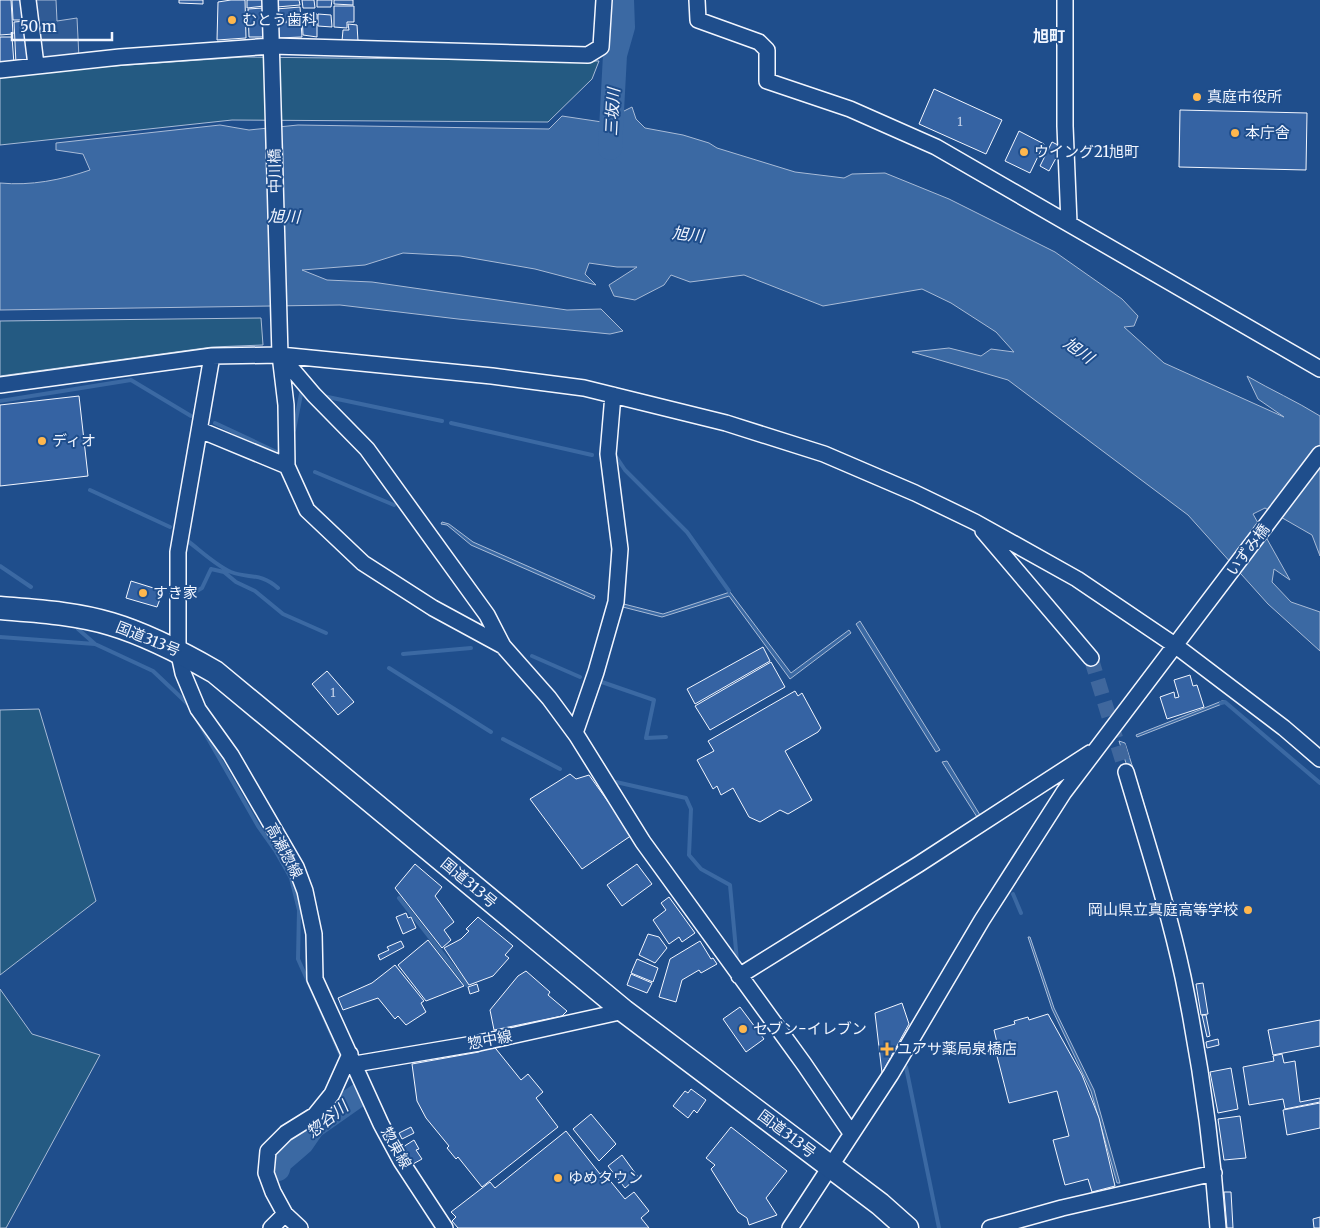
<svg xmlns="http://www.w3.org/2000/svg" width="1320" height="1228" viewBox="0 0 1320 1228" font-family="Merriweather,'Noto Sans JP',serif">
	<style>
		.green { fill: #245a82; stroke: #a8bbd7 }
		.parking { fill: #305b95; stroke: #a8bbd7 }
		.water { fill: #3b69a3; stroke: #a8bbd7 }
		.lines { fill: none; stroke-linecap: round; stroke-linejoin: round }
		.stream { stroke: #3b69a3; stroke-width: 4 }
		.river { stroke: #3b69a3; stroke-width: 24 }
		.building { fill: #3563a3; stroke: #f2f6ff }
		.minor-tunnel { stroke: #3f679d; stroke-width: 15; stroke-dasharray: 15 8; stroke-linecap: butt }
		.minor-casing { stroke: #f2f6ff; stroke-width: 18 }
		.highway-casing { stroke: #f2f6ff; stroke-width: 25 }
		.minor { stroke: #1f4e8c; stroke-width: 15 }
		.highway { stroke: #1f4e8c; stroke-width: 22 }
		.poi-dot { fill: #ffb74d; stroke: #1f4e8c; stroke-width: 2 }
		.labels { text-anchor: middle; stroke-width: 4; stroke-linejoin: round; paint-order: stroke }
		.number-label { font-size: 12px; fill: #c3d1e8 }
		.poi-label { font-size: 15px; fill: #f2f6ff; stroke: #1f4e8c; text-anchor: start }
		.street-label { font-size: 15px; fill: #f2f6ff; stroke: #1f4e8c }
		.neighbourhood-label { font-size: 16px; font-weight: bold; fill: #f2f6ff; stroke: #1f4e8c }
		.water-label { font-size: 16px; font-style: italic; fill: #f2f6ff; stroke: #1f4e8c }
	</style>
	<rect width="100%" height="100%" fill="#1f4e8c"/>
	<path class="green" d="M243 57 599 61 592 79 548 122 232 120 0 145V74Z
		M261 318 263 345 212 347 0 376V321Z
		M39 709 96 901 0 975V710Z
		M0 989 32 1034 100 1055 6 1228H0Z"/>
	<path class="parking" d="M32 0H56L57 21 77 18 79 58 40 62Z"/>
	<path class="water" d="M632 107 636 119 645 128 683 135 709 143 717 148 795 172 844 178 852 174 885 173 949 199 1055 252 1122 299 1138 316 1134 326 1124 327 1164 363 1284 417 1258 399 1247 376C1271 390 1296 401 1320 416V556L1312 535 1265 508 1253 514 1290 580 1274 569 1272 582 1291 602 1320 612V651L1268 604 1188 515 1008 380 912 352 949 348 981 356 991 349 1014 352 996 332 951 303 922 289 823 306 744 275 690 282 671 275 664 285 635 300 614 296 609 285 637 267H617L589 263 585 274 596 285 535 269 460 256 403 253 365 265 302 270 327 280 372 282 567 310 601 309 623 331 610 334 458 319 340 305 0 310V183C31 186 61 180 90 170L83 154 56 150V143L220 125 249 130 298 125 549 129 562 116 602 122Z
		M442 522 449 524 473 542 595 596 594 599 471 545 447 525 441 524Z
		M730 592 791 673 849 630 851 633 790 679 729 596 662 617 615 605 616 602 663 614Z
		M860 621 940 750 936 752 856 624Z
		M1222 701H1224L1222 704 1137 737 1136 735Z
		M1119 741 1125 743C1157 842 1184 941 1202 1044L1152 845Z
		M947 761 980 815 977 817 942 762Z
		M1028 937H1030L1054 1008 1094 1090 1120 1183H1117L1091 1091 1052 1009Z"/>
	<g class="lines">
		<path class="stream" d="M323 396 442 421
			M0 401 131 380 191 416
			M215 423 283 455
			M451 423 592 455
			M294 430 302 389
			M617 458 625 470 687 532 729 591
			M315 472 394 505
			M90 490 170 527
			M185 539C199 549 215 565 231 572 249 579 260 572 278 588
			M0 566 31 587
			M188 596 202 588 211 569 224 572 236 582 255 591 283 614 326 633
			M78 629 95 644 153 671 190 706
			M0 637 95 644
			M403 654 471 648
			M532 656 580 677
			M389 668 491 732
			M596 680 654 700 646 738 666 737
			M1221 703 1225 702 1320 783
			M198 721 258 826 275 850 291 878 299 910 298 959 343 1060
			M503 739 560 769
			M616 782 686 798 691 809 689 855 701 869 730 885 737 961
			M1013 894 1021 913
			M399 898 467 985
			M906 1067 939 1228
			M376 1130 393 1161
			M424 1209 436 1228"/>
		<path class="river" d="M610 148 615 55 623 27 622 0
			M278 1169 280 1162 302 1143 313 1127 360 1094"/>
	</g>
	<path class="building" d="M0 0H11L13 34 0 35Z
		M12 0H24L25 20H13Z
		M179 0H203V4L179 3Z
		M231 0H245L246 38 217 40 218 2Z
		M247 0H264V6L247 8Z
		M277 0H299L300 5 277 7Z
		M302 0H314L315 8H303Z
		M317 0H332L331 7H317Z
		M334 0H353V5L334 4Z
		M334 6H354V22H347V28L334 27Z
		M300 7 301 20 278 22 276 9Z
		M263 8 265 37H249L248 9Z
		M302 14H317V37L303 35Z
		M318 14 331 15 332 27 318 26Z
		M26 21 31 62 16 64 14 22Z
		M301 22 302 37 278 38 277 23Z
		M348 24 357 25 358 41H342L343 30H349Z
		M0 37H12L14 64 0 66Z
		M934 89 1002 120 986 154 919 124Z
		M1180 110 1307 113 1306 170 1179 167Z
		M1019 131 1044 144 1030 173 1005 161Z
		M1052 142 1062 147 1049 171 1040 166Z
		M79 396 88 476 0 486V405Z
		M131 581 163 591 157 607 126 598Z
		M763 647 770 661 695 704 687 689Z
		M771 662 785 687 710 730 695 706Z
		M327 671 354 702 338 715 312 684Z
		M1190 675 1193 686 1197 685 1204 707 1167 719 1160 697 1174 692 1175 698 1179 697 1174 680Z
		M795 691 798 696 802 693 821 728 818 732 785 751 812 800 788 814 780 810 760 822 749 817 733 788 721 795 717 786 713 789 697 760 714 751 708 741Z
		M570 774 576 779 589 775 632 835 582 869 530 799Z
		M415 864 442 887 435 896 454 922 444 930 451 940 442 948 395 888Z
		M637 864 652 884 622 906 607 885Z
		M669 897 695 933 682 942 679 937 669 944 653 920 666 910 661 903Z
		M406 913 408 918 411 917 416 928 403 934 396 917Z
		M478 917 513 946 505 955 509 958 493 976 469 985 444 948 461 939 469 931 466 929Z
		M648 934 659 937 667 948 655 963 639 955Z
		M428 940 464 986 426 1001 398 965Z
		M401 941 404 947 380 960 378 955 389 950 387 947Z
		M700 941 711 959 713 958 717 964 701 973 699 970 682 980 676 1002 659 997 670 959Z
		M637 959 658 968 653 982 631 973Z
		M395 965 424 1001 421 1003 426 1012 406 1025 398 1016 395 1019 378 998 343 1010 338 998 372 983Z
		M526 971 550 992 548 995 567 1011 562 1016 494 1030 490 1010 518 976Z
		M631 974 652 983 647 993 627 985Z
		M1203 983 1208 1014 1201 1015 1196 984Z
		M477 984 479 991 470 994 468 987Z
		M902 1003 909 1024 882 1073 875 1013Z
		M740 1007 764 1039 746 1052 723 1019Z
		M1048 1014 1082 1075 1099 1118 1115 1186 1092 1192 1088 1179 1065 1185 1053 1140 1069 1136 1057 1091 1009 1103 997 1056 1000 1055 994 1030 1015 1024 1014 1021 1028 1017 1029 1020Z
		M1202 1015H1206L1210 1036 1207 1037Z
		M1320 1020V1046L1273 1055 1268 1030Z
		M1218 1039 1219 1045 1207 1048 1206 1042Z
		M492 1044 521 1080 528 1074 543 1092 536 1098 558 1127 482 1187 458 1157 456 1159 447 1148 449 1146 426 1118 417 1101 412 1064 479 1052Z
		M1282 1054 1284 1063 1295 1061 1300 1102 1320 1098V1102L1285 1109 1283 1099 1249 1105 1243 1067 1274 1061 1273 1056Z
		M1231 1068 1238 1109 1218 1113 1210 1072Z
		M691 1089 706 1100 697 1113 694 1110 688 1118 673 1106 685 1091 688 1093Z
		M1320 1103V1128L1287 1135 1283 1110Z
		M591 1114 616 1144 599 1161 573 1129Z
		M1240 1116 1246 1158 1224 1160 1218 1119Z
		M411 1127 414 1133 402 1139 399 1133Z
		M731 1127 787 1171 766 1198 777 1215 749 1225 747 1218 738 1212 711 1169 715 1165 706 1158Z
		M566 1131 600 1174 603 1172 625 1199 634 1192 649 1211 641 1218 649 1228H458L452 1221 456 1217 451 1212 490 1182 495 1188Z
		M414 1140 419 1149 416 1150 422 1159 413 1164 403 1147Z
		M622 1155 638 1177 625 1188 608 1166Z
		M1224 1192H1231L1233 1228H1227Z
		M1320 1217V1228H1314L1313 1219Z"/>
	<g class="lines">
		<path class="minor-tunnel" d="M1091 658 1126 772"/>
		<g class="minor-casing">
			<path id="minor" d="M28 0 36 65
				M270 0 280 355 286 405 287 466 307 510 363 563 433 608 503 646 549 698 577 736 643 842 804 1064 851 1133
				M697 0 698 20 759 42 767 50V81L850 109 936 147 1320 369
				M1065 0V126L1069 223
				M0 70 120 57 272 46 588 55 601 47 604 0
				M280 355 314 395 367 449 487 615 503 646
				M212 356 178 552V650L183 673 198 709 231 755 296 867 305 891 314 934 315 979 381 1124 401 1161 445 1228
				M0 385 212 356 280 355 492 376 584 388 726 423 824 454 915 493 975 522 1077 579 1176 646 1284 728 1320 759
				M200 430 287 466
				M983 531 1091 658
				M575 733 596 672 616 602 620 549 608 454 613 395
				M1126 772C1146 840 1168 907 1183 977 1200 1060 1212 1143 1218 1228
				M739 976 919 864 1090 753
				M355 1064 479 1043 624 1011
				M271 1228 285 1214
				M300 1228 285 1214 273 1192 266 1173 268 1151 286 1133 315 1115 332 1094 350 1054
				M790 1228 891 1074 982 920 1064 792 1320 454
				M990 1228 1062 1208 1214 1173"/>
		</g>
		<g class="highway-casing">
			<path id="highway" d="M0 608C36 611 75 613 111 624 148 635 182 653 215 672L624 1011 880 1204 907 1228"/>
		</g>
		<use href="#minor" class="minor"/>
		<use href="#highway" class="highway"/>
	</g>
	<g class="poi-dot">
		<circle cx="232" cy="20" r="5"/>
		<circle cx="1197" cy="97" r="5"/>
		<circle cx="1235" cy="133" r="5"/>
		<circle cx="1024" cy="152" r="5"/>
		<circle cx="42" cy="441" r="5"/>
		<circle cx="143" cy="593" r="5"/>
		<circle cx="1248" cy="910" r="5"/>
		<circle cx="743" cy="1029" r="5"/>
		<path d="M884.5 1041.5h5v5h5v5h-5v5h-5v-5h-5v-5h5z"/>
		<circle cx="558" cy="1178" r="5"/>
	</g>
	<g class="labels">
		<g class="number-label">
			<text x="960" y="126">1</text>
			<text x="333" y="697">1</text>
		</g>
		<g class="poi-label">
			<text x="242" y="25">むとう歯科</text>
			<text x="1207" y="102">真庭市役所</text>
			<text x="1245" y="138">本庁舎</text>
			<text x="1034" y="157">ウイング21旭町</text>
			<text x="52" y="446">ディオ</text>
			<text x="153" y="598">すき家</text>
			<text x="1238" y="915" text-anchor="end">岡山県立真庭高等学校</text>
			<text x="753" y="1034">セブン-イレブン</text>
			<text x="897" y="1054">ユアサ薬局泉橋店</text>
			<text x="568" y="1183">ゆめタウン</text>
		</g>
		<g class="street-label">
			<text transform="translate(275 171) rotate(-91)" y="5">中川橋</text>
			<text transform="translate(1248 550) rotate(-53)" y="5">いずみ橋</text>
			<text transform="translate(148 639) rotate(22)" y="5">国道313号</text>
			<text transform="translate(284 851) rotate(62)" y="5">高瀬惣線</text>
			<text transform="translate(469 883) rotate(40)" y="5">国道313号</text>
			<text transform="translate(490 1040) rotate(-11)" y="5">惣中線</text>
			<text transform="translate(787 1134) rotate(37)" y="5">国道313号</text>
			<text transform="translate(396 1148) rotate(60)" y="5">惣東線</text>
		</g>
		<g class="neighbourhood-label">
			<text x="1049" y="42">旭町</text>
		</g>
		<g class="water-label">
			<text transform="translate(612 112) rotate(-87)" y="6">三坂川</text>
			<text transform="translate(284 216) rotate(2)" y="6">旭川</text>
			<text transform="translate(688 234) rotate(6)" y="6">旭川</text>
			<text transform="translate(1079 350) rotate(36)" y="6">旭川</text>
			<text transform="translate(327 1119) rotate(-39)" y="6">惣谷川</text>
		</g>
	</g>
	<path d="M12 32v8h100v-8" fill="none" stroke="#f2f6ff" stroke-width="2.5"/>
	<text x="20" y="32" font-size="15" fill="#f2f6ff" stroke="#1f4e8c" stroke-width="4" paint-order="stroke">50 m</text>
</svg>
